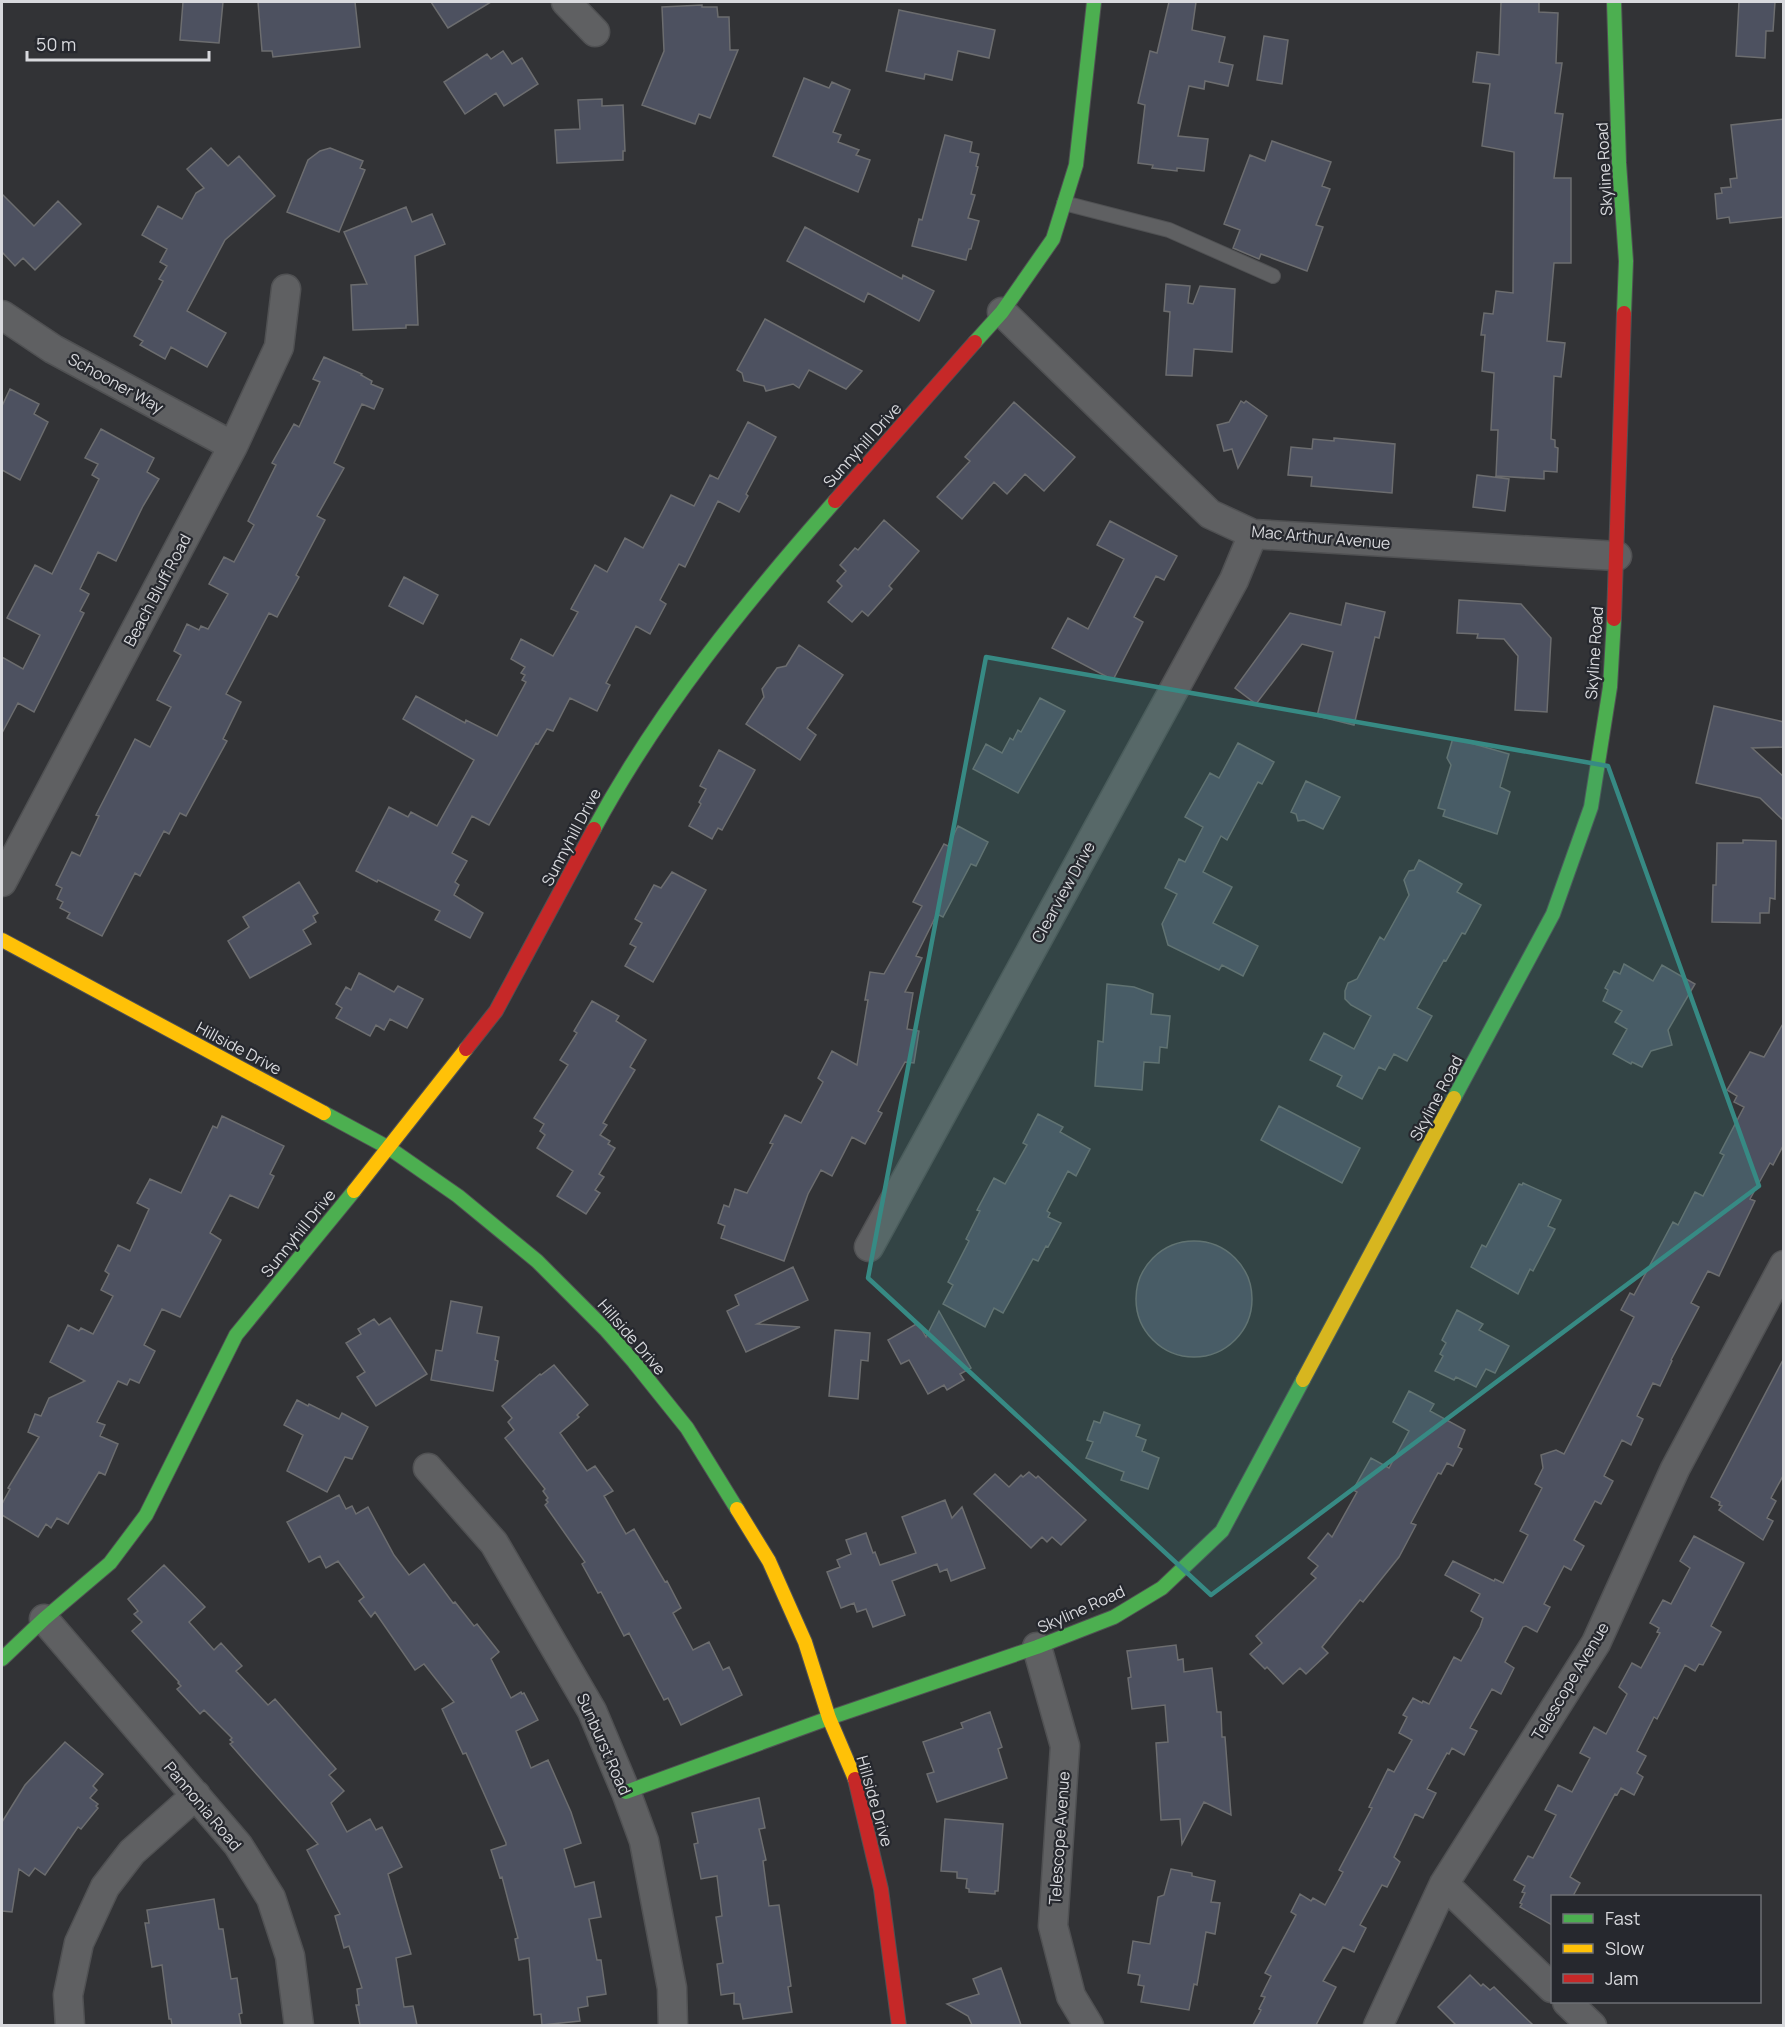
<svg xmlns="http://www.w3.org/2000/svg" width="1785" height="2027" viewBox="0 0 1785 2027" font-family="Manrope,sans-serif">
	<style>
		.building { fill: #4d5160; stroke: #6c6d6f; stroke-width: 1.5 }
		.lines { fill: none; stroke-linecap: round; stroke-linejoin: round }
		.lane-casing { stroke: #505153; stroke-width: 16 }
		.street-casing { stroke: #505153; stroke-width: 31 }
		.fast-casing { stroke: #505153; stroke-width: 16 }
		.slow-casing { stroke: #505153; stroke-width: 16 }
		.jam-casing { stroke: #505153; stroke-width: 16 }
		.lane { stroke: #5f6062; stroke-width: 14 }
		.street { stroke: #5f6062; stroke-width: 28 }
		.fast { stroke: #4caf50; stroke-width: 14 }
		.slow { stroke: #ffc107; stroke-width: 14 }
		.jam { stroke: #c62828; stroke-width: 14 }
		.marked { fill: #378a84; fill-opacity: 0.2; stroke: #378a84; stroke-width: 4.5; stroke-linejoin: round }
		.labels { text-anchor: middle; stroke-width: 4.5; stroke-linejoin: round; paint-order: stroke }
		.street-label { font-size: 16px; fill: #d8d9dd; stroke: #26282e }
	</style>
	<rect width="100%" height="100%" fill="#323336"/>
	<path class="building" d="M183 2H223L219 43 180 40Z
		M258 2H355L360 47 273 57 272 51H262Z
		M431 2H491L448 28Z
		M1169 2H1196L1192 30 1225 37 1219 62 1233 65 1228 86 1205 81 1204 89 1189 86 1178 136 1208 139 1204 171 1177 168V171L1152 168 1153 165 1138 163 1145 105 1138 103 1150 51 1157 53Z
		M1501 2H1539V12L1558 13 1556 63H1562L1555 113 1563 114 1554 178H1571V263H1554L1547 341 1565 343 1561 377 1554 376 1551 439 1555 440V447L1558 448 1557 472 1544 471V479L1496 476 1498 430H1491L1494 373 1482 371 1485 335H1481L1484 313 1493 314 1496 291 1513 293 1514 152 1482 146 1490 84 1473 82 1477 52 1499 55Z
		M1739 2H1775L1773 31H1766L1765 58 1736 56Z
		M702 5V7H717L718 17H729L730 50H738L710 118 699 114 695 124 642 105 664 51 662 7Z
		M899 10 995 30 989 58 958 51 952 80 925 74 924 79 886 71Z
		M1264 36 1288 40 1282 84 1257 80Z
		M503 51 512 64 522 58 538 84 504 106 496 93 465 114 444 82 487 54 491 59Z
		M804 78 829 88 832 82 850 90 833 132 841 135 838 142 859 150 856 155 870 160 858 192 773 156Z
		M602 99V106L623 105 625 151H623V160L557 163 555 130 580 129 578 100Z
		M1784 119V217L1730 223 1729 217 1717 219 1715 194 1722 193 1721 188 1731 187 1730 179 1737 178 1731 125Z
		M945 135 972 142 970 152 979 154 976 166 978 167 971 194 975 195 968 218 979 221 971 249H969L966 260 912 246 919 219 922 220Z
		M1272 141 1331 162 1322 186 1330 189 1316 225 1323 227 1307 271 1261 254 1259 259 1233 248 1240 230 1224 224 1250 155 1265 161Z
		M211 148 228 166 239 156 275 196 225 240 187 311 226 333 207 367 171 347 165 359 140 345 143 341 134 336 163 281 159 279 167 266 160 262 167 249 142 235 158 206 182 219 196 193 204 188 187 169Z
		M330 148 363 161 360 168 365 170 339 232 287 212 308 160 320 151Z
		M2 194 34 226 58 201 81 224 35 270 23 258 15 266 2 252Z
		M406 207 412 222 432 214 445 244 415 256 418 325H406V328L353 330 351 285 367 284 344 232Z
		M805 227 902 279 903 275 934 291 919 321 868 293 864 302 787 261Z
		M1166 284 1190 286 1188 303 1193 304 1200 286 1235 289 1232 352 1194 349 1192 376 1166 375 1170 312 1164 311Z
		M765 319 817 347 862 371 846 389 809 370 799 388 793 384 766 391 764 386 744 381 742 373 737 370Z
		M324 357 362 374 361 375 372 381 371 384 383 389 374 409 362 404 334 463 344 468 317 516 325 520 296 575 299 577 277 617 269 613 226 694 241 702 223 739 227 741 186 816 180 813 169 834 164 831 140 876 135 873 102 936 67 918 70 913 60 908 63 902 57 899 62 888 56 885 72 852 80 856 99 816 96 815 135 739 150 747 171 707 157 700 181 655 174 651 187 624 199 630 201 626 208 629 228 594 209 584 224 557 234 562 254 525 248 521 276 465 272 463 294 424 299 427 320 382 313 379Z
		M10 389 39 404 34 414 48 422 20 480 2 470V406Z
		M1241 401 1244 403 1246 401 1267 416 1238 468 1232 449 1224 451 1217 425 1229 422Z
		M1014 402 1075 457 1044 491 1025 474 1007 494 994 482 962 519 937 497 970 461 965 457Z
		M748 422 776 437 746 494 748 496 739 512 718 501 685 567 679 564 660 600 666 604 650 634 636 626 606 683 610 685 597 711 570 698 553 731 547 729 538 744 536 743 489 825 472 816 452 853 467 861 455 882 459 885 454 895 483 913 470 938 435 920 440 911 378 880 377 882 356 871 389 807 408 817 411 812 437 826 474 760 403 719 416 696 465 723 466 720 497 736 526 682 522 680 525 675 521 673 525 667 511 659 521 639 553 656 578 612 571 609 595 565 607 572 625 538 643 548 671 495 694 506 710 475 718 479Z
		M101 429 154 458 147 472 159 479 143 506 116 561 98 552 80 589 89 594 80 611 84 613 34 712 18 703 2 733V657L23 669 40 635 7 618 35 565 52 574 99 479 92 475 98 464 85 458Z
		M1334 438 1395 444 1392 493 1311 486 1312 477 1288 475 1291 447 1312 449 1313 439 1334 441Z
		M1477 475 1509 479 1505 511 1473 507Z
		M884 520 919 551 889 586 892 589 868 616 862 611 852 622 828 602 842 586 837 581 846 571 840 565 855 548 858 550Z
		M1110 521 1177 556 1164 580 1156 576 1134 617 1143 622 1113 680 1052 648 1068 618 1088 629 1124 559 1097 545Z
		M404 577 438 595 423 624 389 606Z
		M1459 600 1521 604 1551 638 1547 712 1515 710 1518 656 1504 639 1477 638 1478 634 1457 633Z
		M1346 603 1385 612 1379 638 1375 637 1354 725 1317 716 1333 652 1302 644 1256 704 1235 688 1290 613 1341 625Z
		M799 645 843 675 807 728 816 735 800 760 746 724 764 697 762 689 777 668 786 666Z
		M1040 698 1065 711 1018 793 973 769 986 744 1002 753 1010 738 1013 740 1018 730 1021 732Z
		M1714 706 1784 722V747L1752 748 1784 777V821L1760 798 1696 783Z
		M1453 738 1509 754 1500 787 1510 792 1497 834 1443 816 1445 810 1438 808 1451 765 1447 758Z
		M1238 743 1274 762 1262 784 1258 782 1227 840 1221 836 1203 872 1232 887 1213 923 1258 946 1243 976 1222 965 1219 970 1168 945 1162 924 1177 894 1165 888 1179 859 1185 862 1203 827 1185 817 1210 773 1219 778Z
		M719 750 755 770 722 830 718 828 712 839 689 826 701 804 699 802 706 789 700 786Z
		M1306 781 1340 797 1323 829 1304 820 1298 821 1296 814 1291 812Z
		M958 826 988 842 976 866 971 864 943 917 937 914 916 956 922 958 905 992 913 993 907 1029 919 1031 914 1063 905 1062 878 1111 882 1113 865 1144 852 1137 832 1176 821 1170 808 1194 784 1261 721 1238 725 1226 718 1223 724 1205 729 1207 735 1189 747 1193 773 1144 770 1143 785 1115 801 1123 823 1082 818 1078 832 1051 857 1065 868 1000H865L870 972 884 974 922 906 913 902 944 844 948 846Z
		M1743 840 1776 841 1775 899 1770 898 1769 913H1760V923L1712 922 1713 885H1716L1717 843H1743Z
		M1419 860 1462 884 1457 892 1481 905 1465 934 1462 933 1446 961 1444 960 1417 1008 1432 1016 1407 1061 1394 1054 1385 1070 1379 1067 1362 1099 1337 1086 1342 1076 1310 1060 1324 1033 1354 1049 1371 1016 1351 1005 1345 999V991L1348 983 1357 979 1380 937 1384 940 1409 895 1404 880 1409 871 1414 870Z
		M672 872 706 890 653 982 625 966 636 947 630 944 642 923 635 919 654 885 661 888Z
		M299 882 318 913 313 916 316 922 303 930 311 944 250 978 228 941 249 927 243 917Z
		M1624 964 1653 981 1662 965 1695 984 1668 1030 1672 1045 1651 1051 1642 1067 1632 1062 1631 1064 1613 1054 1627 1029 1615 1022 1622 1011 1603 1001 1608 990 1605 988 1614 971 1620 974Z
		M359 973 394 992 398 986 423 999 407 1028 390 1019 384 1030 376 1025 370 1036 336 1018 342 1008 336 1004 346 987 351 990Z
		M1107 984 1134 987 1153 994 1151 1014 1170 1016 1167 1048 1160 1047 1159 1063 1144 1062 1142 1090 1095 1086 1098 1041 1103 1042Z
		M592 1001 619 1016 616 1021 646 1040 630 1067 635 1070 603 1123 607 1125 600 1135 610 1141 608 1144 615 1148 599 1174 604 1177 595 1190 600 1193 586 1214 557 1196 573 1171 537 1148 545 1135 540 1131 544 1124 534 1118 568 1065 560 1060 577 1033 574 1031Z
		M1784 1022V1144L1773 1165 1770 1163 1750 1199 1755 1201 1719 1276 1708 1271 1691 1303 1699 1307 1671 1360 1672 1361 1660 1386 1653 1383 1637 1416 1643 1419 1631 1445 1622 1440 1604 1476 1613 1481 1601 1504 1595 1501 1574 1540 1584 1546 1571 1570 1564 1566 1544 1604 1550 1607 1537 1632 1526 1626 1523 1627 1505 1662 1514 1668 1501 1694 1492 1689 1470 1728 1477 1731 1464 1755 1452 1748 1449 1754 1447 1753 1427 1789 1436 1793 1423 1818 1415 1814 1394 1857 1400 1862 1387 1887 1382 1885 1360 1925 1366 1928 1354 1952 1343 1947 1323 1981 1336 1987 1316 2025H1253L1261 2010 1259 2009 1265 1997 1261 1996 1271 1976 1265 1973 1296 1915 1291 1912 1300 1894 1311 1901 1313 1898 1325 1905 1343 1872 1339 1870 1372 1808 1369 1807 1388 1769 1394 1772 1412 1740 1399 1733 1407 1717 1403 1715 1413 1698 1422 1703 1423 1701 1429 1704 1454 1657 1461 1661 1480 1627 1483 1618 1471 1611 1480 1594 1445 1575 1453 1561 1494 1581 1495 1579 1503 1583 1528 1535 1520 1531 1542 1488 1535 1484 1543 1468 1541 1455 1556 1450 1564 1454 1634 1317 1621 1310 1630 1293 1634 1295 1673 1222 1678 1225 1695 1192 1703 1196 1724 1155 1720 1153 1744 1107 1734 1102 1737 1096 1727 1090 1750 1052 1764 1057Z
		M1279 1106 1360 1148 1342 1183 1261 1140Z
		M1038 1114 1063 1127 1060 1132 1090 1149 1076 1176 1068 1171 1047 1211 1050 1213 1048 1217 1061 1223 1048 1247 1046 1246 1038 1261 1033 1259 1003 1313 994 1308 985 1327 943 1304 953 1285 948 1282 969 1241 966 1239 980 1211 977 1210 994 1178 1005 1184 1027 1145 1023 1143Z
		M222 1116 284 1146 270 1174 274 1176 258 1208 230 1195 210 1233 221 1240 180 1317 162 1309 144 1345 155 1351 139 1383 130 1379 127 1385 118 1381 97 1422 105 1425 100 1436 118 1444 105 1475 99 1472 68 1524 57 1518 51 1528 46 1524 38 1537 2 1515V1504L10 1489 8 1488 39 1437 28 1432 35 1414 41 1416 49 1398 85 1381 50 1362 68 1325 79 1331 81 1328 93 1334 113 1296 101 1290 109 1274 105 1271 118 1245 130 1251 149 1209 137 1203 150 1179 181 1193 213 1126 217 1128Z
		M1523 1183 1561 1200 1548 1226 1555 1229 1533 1271 1530 1269 1518 1294 1471 1267 1482 1245 1486 1247 1519 1184 1522 1185Z
		M1136 1299a58 58 0 1 1 116 0a58 58 0 1 1-116 0Z
		M793 1267 808 1300 757 1324 800 1327 746 1352 727 1311 739 1305 735 1295Z
		M451 1301 482 1307 477 1333 499 1337 495 1360 498 1361 493 1391 431 1380 436 1350 442 1351Z
		M1457 1310 1483 1324 1479 1330 1509 1346 1495 1373 1486 1369 1476 1387 1456 1377 1454 1380 1435 1371 1443 1356 1440 1354 1446 1343 1442 1340Z
		M939 1311 971 1368 960 1374 964 1380 947 1390 944 1385 928 1394 909 1360 901 1364 888 1340 918 1323 926 1337Z
		M390 1318 427 1374 376 1406 357 1377 365 1372 346 1343 361 1334 358 1329 374 1319 379 1325Z
		M835 1330 870 1333 868 1361 861 1360 858 1399 829 1396Z
		M1784 1358V1474L1771 1498 1776 1501 1767 1518 1773 1521 1763 1540 1719 1510 1722 1506 1719 1505 1720 1502 1711 1497Z
		M554 1365 588 1405 577 1415 579 1417 560 1433 587 1471 595 1466 613 1491 604 1496 626 1534 634 1529 665 1582 667 1581 681 1608 673 1613 693 1650 709 1642 723 1670 729 1667 742 1695 681 1725 668 1698 664 1700 629 1633 624 1636 601 1592 598 1593 582 1564 585 1562 545 1505 548 1502 546 1500 548 1498 543 1491 545 1489 505 1438 514 1430 508 1422 512 1418 502 1406 540 1374 541 1375Z
		M1409 1391 1434 1404 1430 1411 1465 1430 1458 1447 1462 1449 1453 1466 1447 1463 1441 1474 1438 1473 1411 1523 1416 1525 1399 1557 1363 1602 1360 1600 1322 1647 1328 1653 1306 1674 1300 1668 1283 1684 1267 1667 1265 1669 1250 1654 1262 1643 1256 1636 1316 1578 1311 1574 1318 1566 1308 1558 1328 1533 1332 1537 1357 1492 1353 1490 1371 1458 1389 1468 1409 1431 1393 1422Z
		M297 1400 308 1406 309 1404 339 1419 342 1413 368 1427 352 1459 345 1457 327 1492 287 1471 303 1435 284 1425Z
		M1104 1412 1140 1425 1136 1436 1146 1440 1142 1451 1159 1458 1148 1489 1121 1480 1124 1472 1086 1458 1093 1442 1087 1440 1094 1421 1100 1423Z
		M1029 1472 1036 1478 1038 1476 1086 1520 1061 1545 1052 1537 1047 1542 1042 1537 1031 1548 974 1494 995 1474 1009 1487 1021 1475 1023 1477Z
		M339 1495 346 1509 352 1506 356 1514 368 1507 394 1555 409 1575 424 1564 453 1603 455 1602 474 1626 477 1624 499 1652 491 1659 511 1698 521 1692 522 1694 524 1693 538 1720 516 1731 531 1768 548 1760 571 1812 581 1843 564 1849 575 1887 594 1882 601 1917 589 1919 597 1960H601L606 1994 587 1997 588 2006 578 2008 580 2021 542 2025 541 2014 534 2015 529 1958 519 1960 515 1939 518 1938 502 1877 500 1878 491 1850 506 1845V1843L466 1753 463 1754 442 1709 454 1702 424 1664 415 1670 375 1612 371 1617 359 1601 364 1597 338 1561 326 1568 320 1556 309 1562 287 1522Z
		M945 1500 952 1518 962 1507 985 1568 951 1581 947 1569 940 1572 937 1564 892 1581 905 1615 873 1627 866 1609 857 1612 854 1603 841 1608 827 1572 840 1567 837 1560 851 1554 846 1540 866 1533 873 1553 875 1552 880 1565 916 1553 902 1517Z
		M1694 1536 1744 1563 1711 1626 1721 1632 1703 1665 1699 1664 1695 1671 1685 1665 1657 1719 1654 1717 1637 1751 1646 1756 1637 1773 1643 1777 1634 1795 1621 1788 1617 1795 1615 1794 1570 1877 1580 1883 1573 1896H1552V1925L1520 1907 1522 1904 1520 1903 1525 1893 1522 1892 1525 1886 1514 1880 1528 1856 1533 1858 1556 1815 1545 1810 1558 1785 1572 1792 1590 1758 1580 1753 1594 1727 1606 1734 1627 1694 1619 1687 1632 1663 1641 1668 1660 1633 1657 1632 1659 1628 1650 1623 1663 1600 1671 1604 1690 1568 1680 1561Z
		M164 1565 205 1607 189 1622 214 1650 221 1643 242 1666 236 1671 268 1705 275 1699 336 1769 329 1775 344 1791 331 1803 347 1832 370 1819 376 1830 382 1827 402 1867 388 1874 411 1954 396 1958 404 2007 413 2006 417 2025H360L356 2005H359L357 1989 362 1988 349 1946 344 1948 335 1916 340 1914 307 1850 318 1844 230 1744 233 1742 230 1740 232 1738 204 1710 200 1714 177 1689 181 1686 178 1683 179 1682 132 1631 142 1622 134 1614 138 1611 128 1599Z
		M1176 1645 1178 1660 1183 1659 1184 1672 1212 1668 1217 1712H1221L1222 1737H1225L1231 1815 1204 1802 1182 1844 1180 1819 1161 1820 1156 1743 1168 1742 1165 1705 1132 1709 1128 1678 1131 1677 1127 1651Z
		M990 1712 1002 1747 998 1749 1007 1778 937 1802 927 1774 934 1772 923 1742 963 1728 961 1723Z
		M65 1742 103 1774 93 1786 97 1790 90 1798 98 1804 96 1806 98 1808 81 1829 78 1827 45 1875 35 1868 29 1876 19 1869 12 1912 2 1911V1822L25 1785Z
		M759 1798 765 1828 759 1829 766 1860 763 1861 769 1906 779 1905 791 1986 788 1987 792 2012 743 2019 740 2004H734V1993L721 1995 717 1964 723 1963 716 1917 722 1916 717 1876 701 1879 694 1844 698 1843 692 1813Z
		M945 1819 1003 1824 998 1891H995V1894L969 1892V1889L966 1888 967 1879 957 1878V1872L941 1871Z
		M1171 1869 1192 1873V1876L1215 1881 1211 1902 1220 1903 1215 1934 1206 1932 1197 1985 1194 1984 1189 2010 1141 2002 1144 1986 1138 1985 1140 1975 1128 1973 1133 1941 1150 1944 1158 1897 1164 1895Z
		M214 1899 219 1929H223L231 1979 237 1978 242 2013 239 2014 241 2025H172L171 2019H169L162 1965 152 1967 145 1923H149L147 1910Z
		M1001 1968 1021 2025H972L968 2016 947 2004 979 1994 973 1979Z
		M1470 1975 1481 1986 1483 1984 1490 1990 1494 1987 1533 2025H1456L1438 2007Z"/>
	<g class="lines">
		<g class="lane-casing">
			<path id="lane" d="M1064 203 1169 230 1273 276"/>
		</g>
		<g class="street-casing">
			<path id="street" d="M566 2 595 32
				M1002 312 1210 514 1253 534 1617 556
				M2 315 53 349 233 446
				M2 882 233 446 279 347 286 289
				M869 1247 1234 580 1253 534
				M428 1468 494 1543 592 1711 626 1792 644 1841 672 1988 673 2026
				M44 1619 238 1845 271 1898 290 1956 299 2026
				M1037 1647 1065 1746 1053 1926 1071 1996 1089 2026
				M1444 1884 1552 1988
				M1567 2002 1592 2026
				M70 2026 68 1995 79 1943 105 1887 132 1852 196 1795
				M1378 2026 1444 1884 1596 1643 1675 1469 1784 1265"/>
		</g>
		<g class="fast-casing">
			<path id="fast" d="M1614 2 1619 163 1626 261 1624 313
				M975 342 1002 312 1053 239 1076 165 1094 2
				M594 829C659 709 745 603 835 501
				M1454 1098 1553 914 1591 807 1610 687 1614 619
				M324 1113 389 1148 458 1196 537 1261 605 1329 634 1362 687 1428 737 1509
				M2 1659 44 1619 110 1563 146 1515 236 1335 354 1191
				M626 1792 829 1718 1037 1647 1114 1617 1162 1588 1222 1531 1303 1380"/>
		</g>
		<g class="slow-casing">
			<path id="slow" d="M2 940 324 1113
				M354 1191 466 1049
				M1303 1380 1454 1098
				M737 1509 769 1561 805 1642 829 1718 855 1779"/>
		</g>
		<g class="jam-casing">
			<path id="jam" d="M835 501 975 342
				M1614 619 1624 313
				M466 1049 496 1011 594 829
				M855 1779 881 1889 899 2026"/>
		</g>
		<use href="#lane" class="lane"/>
		<use href="#street" class="street"/>
		<use href="#fast" class="fast"/>
		<use href="#slow" class="slow"/>
		<use href="#jam" class="jam"/>
	</g>
	<path class="marked" d="M986 657 1608 766 1759 1186 1211 1595 868 1278Z"/>
	<g class="labels">
		<g class="street-label">
			<text transform="translate(1604 169) rotate(-93)" y="6">Skyline Road</text>
			<text transform="translate(116 383) rotate(29)" y="6">Schooner Way</text>
			<text transform="translate(862 445) rotate(-48)" y="6">Sunnyhill Drive</text>
			<text transform="translate(1321 537) rotate(5)" y="6">Mac Arthur Avenue</text>
			<text transform="translate(157 590) rotate(-62)" y="6">Beach Bluff Road</text>
			<text transform="translate(1594 653) rotate(-86)" y="6">Skyline Road</text>
			<text transform="translate(571 837) rotate(-62)" y="6">Sunnyhill Drive</text>
			<text transform="translate(1063 892) rotate(-61)" y="6">Clearview Drive</text>
			<text transform="translate(239 1048) rotate(28)" y="6">Hillside Drive</text>
			<text transform="translate(1436 1098) rotate(-62)" y="6">Skyline Road</text>
			<text transform="translate(298 1233) rotate(-51)" y="6">Sunnyhill Drive</text>
			<text transform="translate(632 1337) rotate(49)" y="6">Hillside Drive</text>
			<text transform="translate(1081 1609) rotate(-24)" y="6">Skyline Road</text>
			<text transform="translate(1570 1681) rotate(-59)" y="6">Telescope Avenue</text>
			<text transform="translate(604 1744) rotate(66)" y="6">Sunburst Road</text>
			<text transform="translate(875 1801) rotate(74)" y="6">Hillside Drive</text>
			<text transform="translate(203 1806) rotate(50)" y="6">Pannonia Road</text>
			<text transform="translate(1059 1838) rotate(-86)" y="6">Telescope Avenue</text>
		</g>
	</g>
	<rect width="1785" height="2027" fill="none" stroke="#d8d9dd" stroke-width="6"/>
	<rect x="1551" y="1895" width="210" height="108" fill="#26282e" stroke="#6d6f74" stroke-width="1.5"/>
	<rect x="1563" y="1914" width="30" height="9" fill="#4caf50" stroke="#6d6f74" stroke-width="1.5"/>
	<text x="1605" y="1925" font-size="18" fill="#d8d9dd">Fast</text>
	<rect x="1563" y="1944" width="30" height="9" fill="#ffc107" stroke="#6d6f74" stroke-width="1.5"/>
	<text x="1605" y="1955" font-size="18" fill="#d8d9dd">Slow</text>
	<rect x="1563" y="1974" width="30" height="9" fill="#c62828" stroke="#6d6f74" stroke-width="1.5"/>
	<text x="1605" y="1985" font-size="18" fill="#d8d9dd">Jam</text>
	<path d="M27 51v9h182v-9" fill="none" stroke="#d8d9dd" stroke-width="3"/>
	<text x="36" y="51" font-size="18" fill="#d8d9dd" stroke="#26282e" stroke-width="4.5" paint-order="stroke">50 m</text>
</svg>
